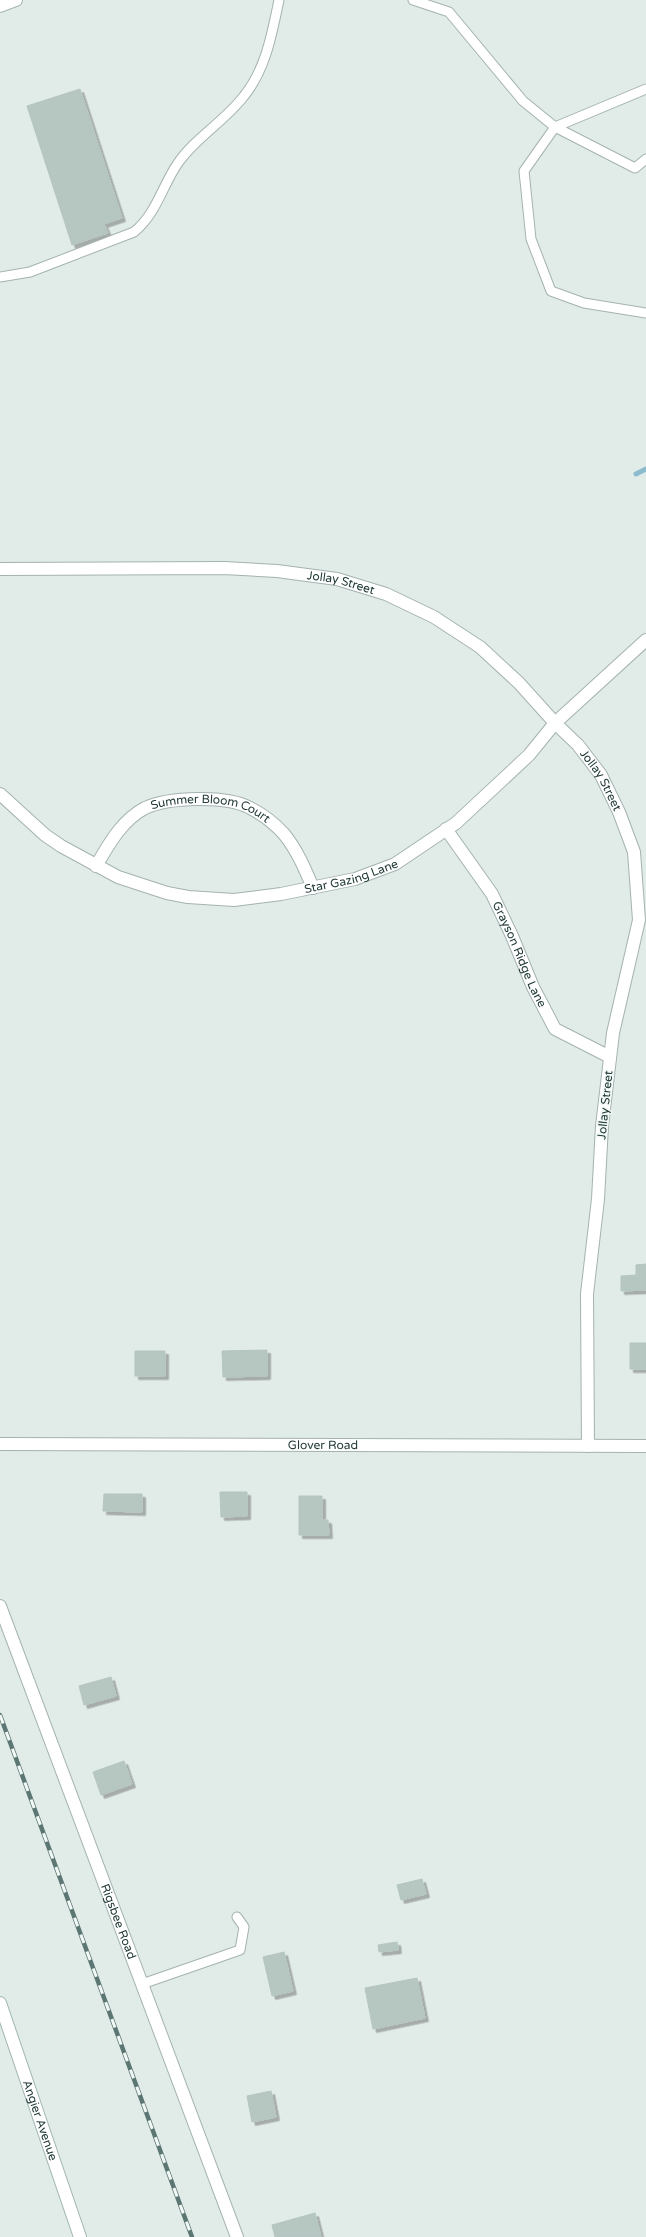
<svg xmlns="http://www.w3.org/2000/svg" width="646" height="2237" viewBox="0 0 646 2237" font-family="'Varela Round',sans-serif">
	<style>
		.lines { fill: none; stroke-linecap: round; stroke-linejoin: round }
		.stream { stroke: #8abbcf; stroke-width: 5 }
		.building { fill: #b6c6c1; stroke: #b4c5c0; filter: url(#shadow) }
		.service-casing { stroke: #a4b3b0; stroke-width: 11 }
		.minor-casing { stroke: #a4b3b0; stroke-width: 14 }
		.tertiary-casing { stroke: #a4b3b0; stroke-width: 14 }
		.secondary-casing { stroke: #a0b7b2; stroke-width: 14 }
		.service { stroke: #fff; stroke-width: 9 }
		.minor { stroke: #fff; stroke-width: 12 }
		.tertiary { stroke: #fff; stroke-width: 12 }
		.secondary { stroke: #fff; stroke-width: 12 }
		.rail-casing { stroke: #5c7773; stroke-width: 4.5 }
		.rail { stroke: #f1f8f5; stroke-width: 3; stroke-dasharray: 9; stroke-linecap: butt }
		.labels { text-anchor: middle; stroke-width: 3; stroke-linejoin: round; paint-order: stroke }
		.street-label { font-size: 12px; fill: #223b38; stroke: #f1f8f5 }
	</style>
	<defs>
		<filter id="shadow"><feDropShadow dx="3.5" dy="3.5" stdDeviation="0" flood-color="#0004"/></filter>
	</defs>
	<rect width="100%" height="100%" fill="#e1ebe8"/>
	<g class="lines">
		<path class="stream" d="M636 474 646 469"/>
	</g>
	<path class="building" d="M80 89 122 218 104 224 108 233 72 245 27 106Z
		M646 1264V1290L621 1291V1276L636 1275V1265Z
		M630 1343H646V1369H630Z
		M267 1350V1376L223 1377 222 1351Z
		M135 1351H165V1376H135Z
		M220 1492H247V1516L221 1517Z
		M104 1494H142V1512L103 1511Z
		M299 1496H322V1520H328L329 1535H299Z
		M111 1677 116 1696 84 1705 79 1686Z
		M124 1761 132 1784 101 1795 93 1772Z
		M422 1879 426 1894 401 1900 397 1885Z
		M397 1942 398 1950 379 1952 378 1945Z
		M284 1952 293 1991 272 1996 263 1957Z
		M417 1978 425 2018 373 2029 365 1988Z
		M271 2091 276 2117 252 2122 247 2096Z
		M315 2213 321 2237H275L272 2225Z"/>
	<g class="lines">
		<g class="service-casing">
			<path id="service" d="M413 0 449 12 523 101 555 127 635 168 646 159
				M646 89 555 127 524 171 531 239 551 291 584 303 646 313
				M0 277 30 272 134 232C157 213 162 186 178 163 196 137 225 121 244 96 266 69 272 33 279 0
				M142 1984 240 1950 244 1927 237 1917"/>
		</g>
		<g class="minor-casing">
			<g id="minor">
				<path d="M0 6 16 0"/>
				<path id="s1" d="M0 569 224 568 277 571 337 579 386 594 434 617 480 647 519 683 555 723 578 745 601 775 619 812 634 852 639 920 613 1033 602 1126 598 1199 587 1294 588 1446"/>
				<path id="s2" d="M0 794 45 835 61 846 118 877 167 893 188 897 234 900 281 894 355 879 395 864 456 823 529 755 555 723 646 640"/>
				<path id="s3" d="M446 829 492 894 512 936 533 987 555 1029 610 1057"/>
				<path id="s4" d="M96 866C109 844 122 820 145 808 169 797 227 795 250 808 262 814 275 824 284 834 297 850 305 869 313 888"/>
				<path id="s5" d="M0 1606 237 2237"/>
			</g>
		</g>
		<g class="tertiary-casing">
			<g id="tertiary">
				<path id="s6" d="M0 1444 646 1446"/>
			</g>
		</g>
		<g class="secondary-casing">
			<g id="secondary">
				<path id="s7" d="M0 2003 80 2237"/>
			</g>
		</g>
		<use href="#service" class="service"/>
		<use href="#minor" class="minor"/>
		<use href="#tertiary" class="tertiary"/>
		<use href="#secondary" class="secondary"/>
		<g class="rail-casing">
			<path id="rail" d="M0 1715 192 2237"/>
		</g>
		<use href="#rail" class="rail"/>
	</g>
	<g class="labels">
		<g class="street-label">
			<text dy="4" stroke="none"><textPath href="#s1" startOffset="342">Jollay Street</textPath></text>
			<text dy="4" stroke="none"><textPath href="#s1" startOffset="678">Jollay Street</textPath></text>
			<text dy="4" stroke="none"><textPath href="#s4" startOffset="145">Summer Bloom Court</textPath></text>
			<text dy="4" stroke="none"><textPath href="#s2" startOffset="384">Star Gazing Lane</textPath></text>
			<text dy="4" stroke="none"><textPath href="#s3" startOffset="146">Grayson Ridge Lane</textPath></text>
			<text transform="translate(605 1105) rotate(-84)" y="4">Jollay Street</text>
			<text dy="4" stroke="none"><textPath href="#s6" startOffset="323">Glover Road</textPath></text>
			<text dy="4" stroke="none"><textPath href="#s5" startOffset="337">Rigsbee Road</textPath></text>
			<text dy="4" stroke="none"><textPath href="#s7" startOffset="124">Angier Avenue</textPath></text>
		</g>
	</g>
</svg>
